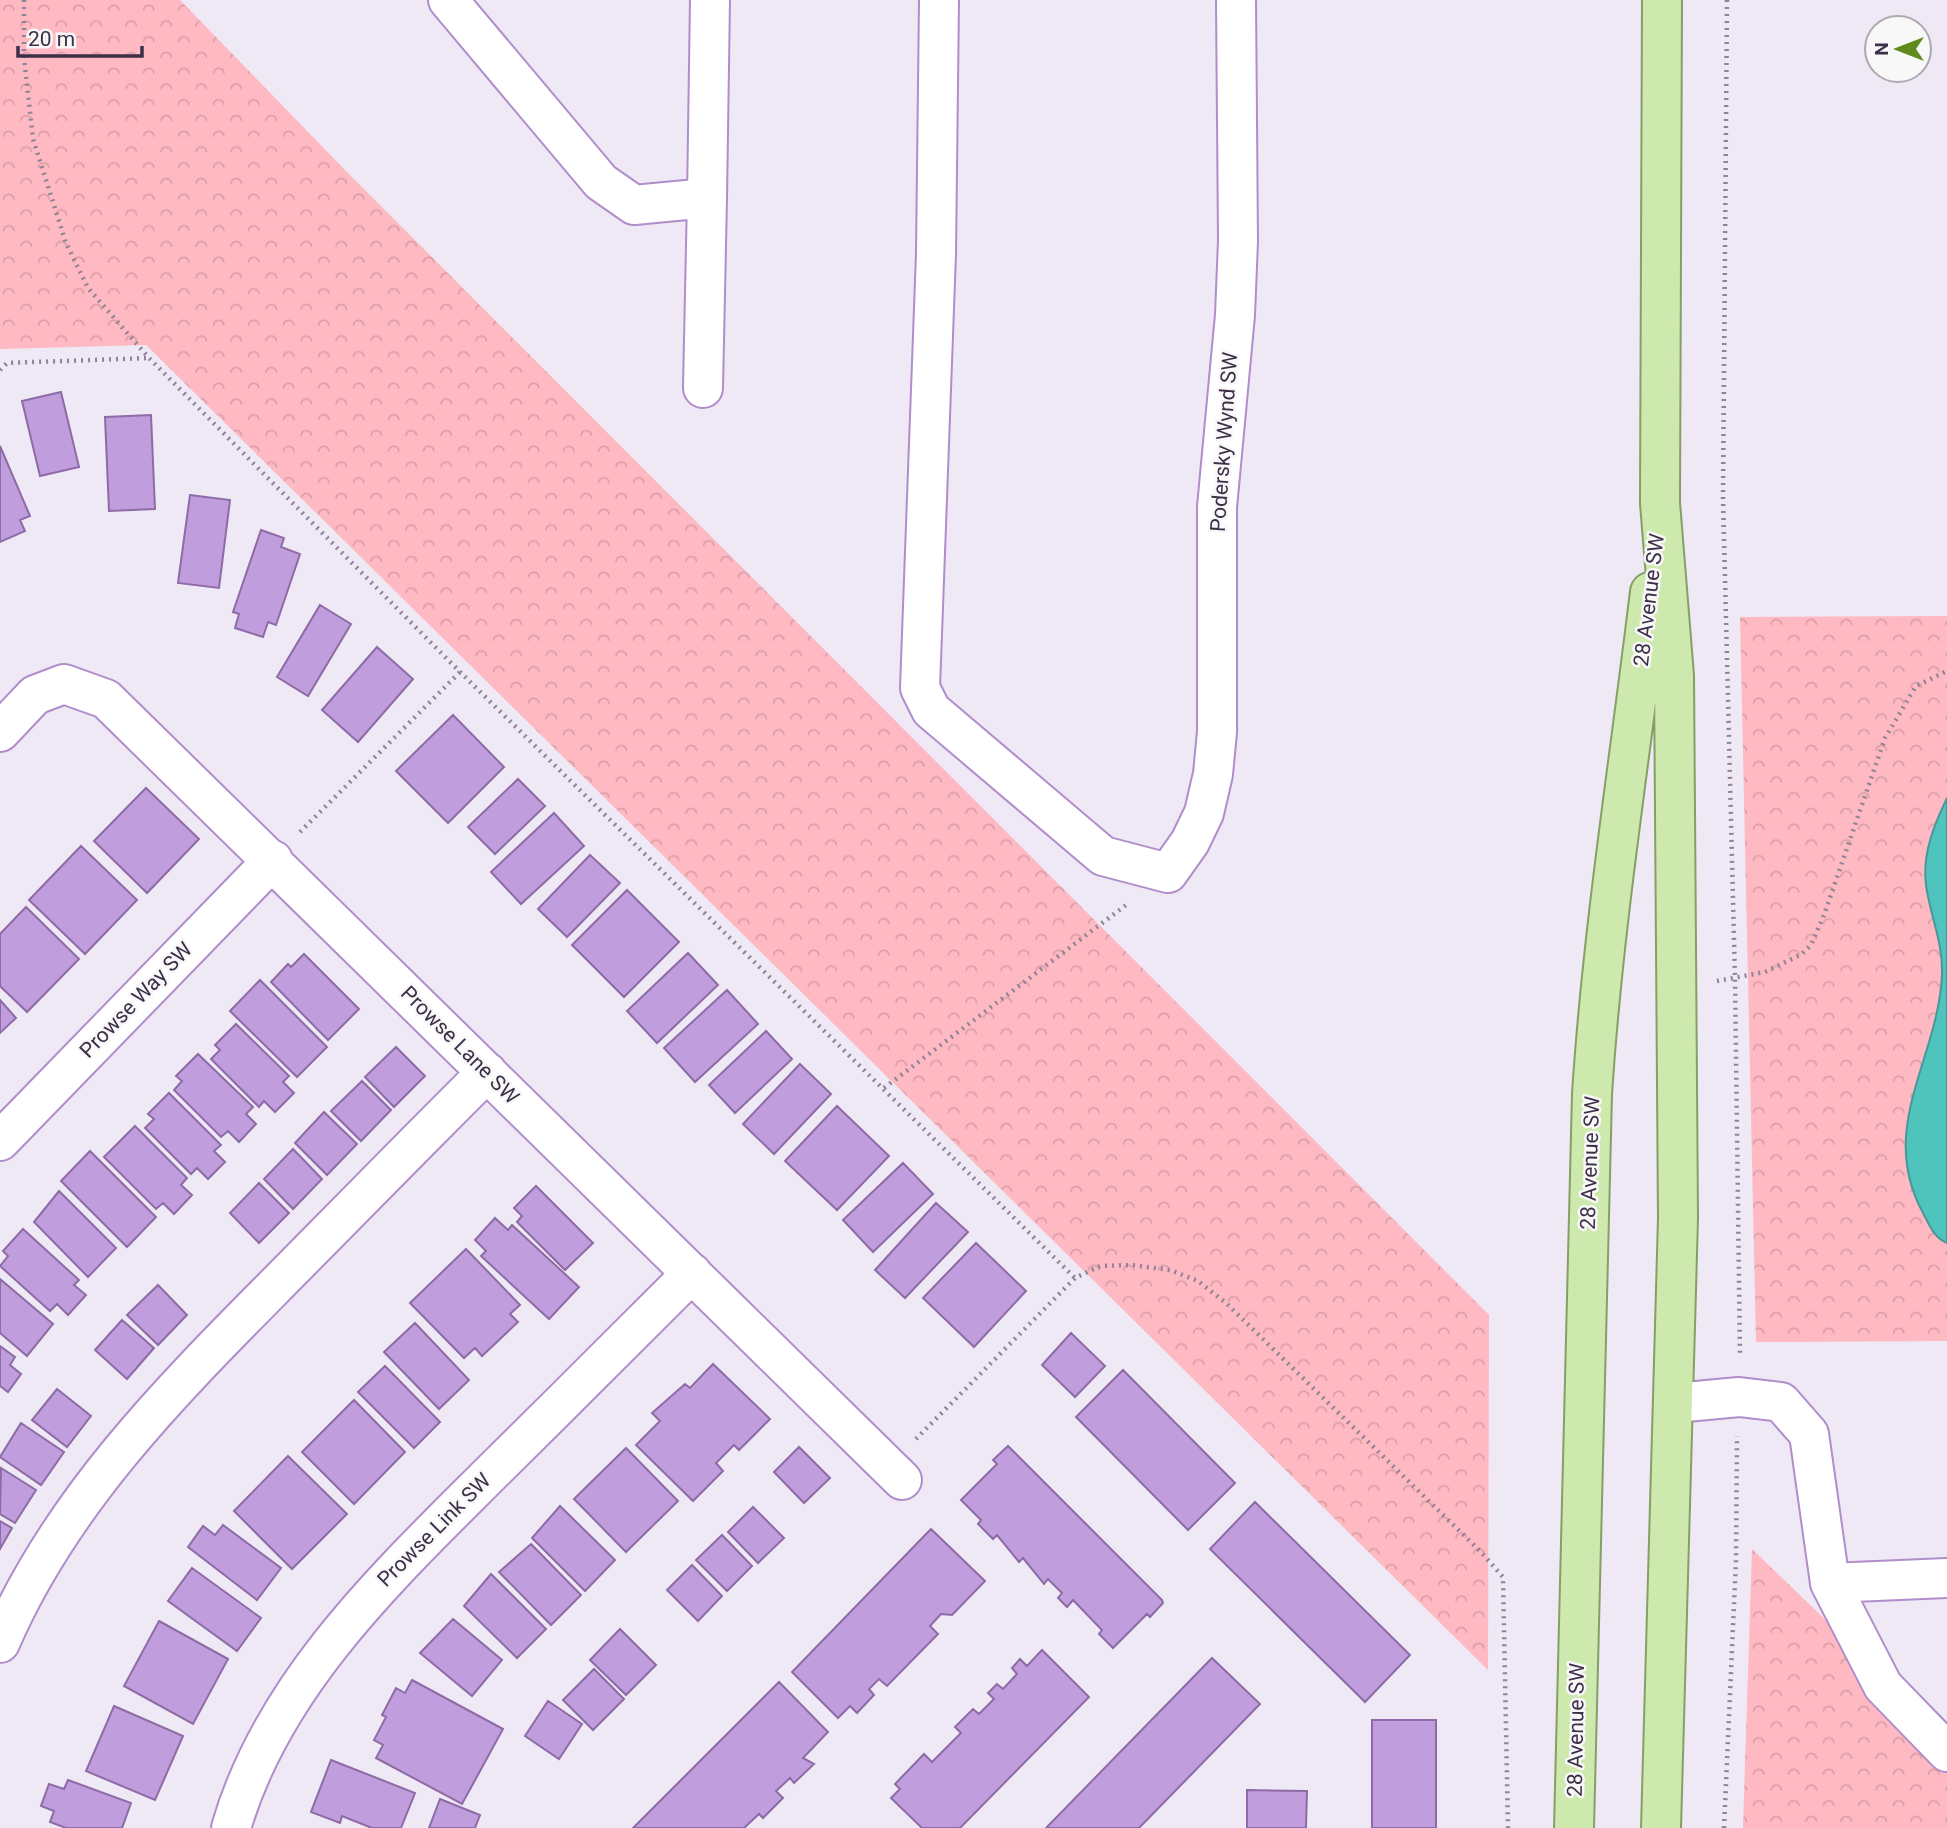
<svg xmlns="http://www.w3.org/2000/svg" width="1947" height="1828" viewBox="0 0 1947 1828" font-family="Roboto,sans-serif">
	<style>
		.park { fill: url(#park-crowns) }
		.water { fill: #4ec4bd; stroke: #49979a; stroke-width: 2 }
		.building { fill: #c09ddc; stroke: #8d6ba6; stroke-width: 2 }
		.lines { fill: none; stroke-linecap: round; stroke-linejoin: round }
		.minor-casing { stroke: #b08dcb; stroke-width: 42 }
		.major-casing { stroke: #859f66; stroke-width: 42 }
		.path { stroke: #8e8397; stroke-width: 4.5; stroke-dasharray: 2 5; stroke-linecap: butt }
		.minor { stroke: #fff; stroke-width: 38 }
		.major { stroke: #cde9ad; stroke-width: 38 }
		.labels { text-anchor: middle; stroke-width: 5; stroke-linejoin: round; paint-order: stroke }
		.street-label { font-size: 21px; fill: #3e2f49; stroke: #f8f8f8 }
	</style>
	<defs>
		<pattern id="park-crowns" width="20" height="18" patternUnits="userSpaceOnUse" patternTransform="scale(1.75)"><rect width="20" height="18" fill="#feb9c2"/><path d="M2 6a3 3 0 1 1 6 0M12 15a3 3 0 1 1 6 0" fill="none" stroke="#db9fa8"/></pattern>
	</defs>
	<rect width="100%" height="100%" fill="#efe8f5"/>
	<path class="park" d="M0 0H180L343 168 1489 1315 1488 1670 146 345 0 349Z
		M1947 616V1341L1756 1342 1740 617Z
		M1752 1549 1947 1737V1828H1743Z"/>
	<path class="water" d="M1947 798V1243C1933 1237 1929 1224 1922 1211 1877 1126 1939 1058 1942 974 1943 942 1930 915 1926 885 1922 854 1934 825 1947 798Z"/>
	<path class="building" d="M61 392 79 467 40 476 22 401Z
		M151 415 155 509 109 511 105 417Z
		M0 446 30 516 20 520 25 531 0 542Z
		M190 495 230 500 219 588 178 583Z
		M261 530 284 538 281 547 300 554 276 625 268 622 263 637 235 628 239 614 233 612Z
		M320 605 351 624 308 696 277 677Z
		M377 647 413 679 358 742 322 710Z
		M453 715 504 767 448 823 396 771Z
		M518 779 545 806 495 854 468 827Z
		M146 788 199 839 147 893 94 841Z
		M554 813 584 846 521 904 491 872Z
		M81 846 137 900 85 954 29 900Z
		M590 855 620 883 567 937 538 909Z
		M627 890 679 942 624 997 572 945Z
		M26 907 79 959 27 1012 0 986V934Z
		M688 953 718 985 657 1043 627 1011Z
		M304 954 359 1009 328 1040 271 982 288 964 291 967Z
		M260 980 327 1047 297 1077 230 1011Z
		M727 990 758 1024 695 1082 664 1048Z
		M0 1000 16 1018 0 1033Z
		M236 1024 289 1076 283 1082 294 1093 275 1112 264 1101 259 1107 211 1059 220 1050 215 1045Z
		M766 1031 792 1059 735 1113 709 1085Z
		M396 1047 425 1076 394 1107 365 1077Z
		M198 1054 253 1107 246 1114 256 1124 239 1142 228 1131 221 1137 174 1090 182 1081 176 1076Z
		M800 1064 831 1094 774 1154 743 1124Z
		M362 1081 391 1110 361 1141 331 1111Z
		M169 1093 221 1145 214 1151 225 1162 208 1179 197 1168 191 1174 145 1128 154 1119 148 1114Z
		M837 1106 889 1156 837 1210 785 1161Z
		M324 1112 357 1144 327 1175 295 1143Z
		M135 1126 187 1178 181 1185 192 1195 174 1214 163 1203 156 1209 104 1157Z
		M293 1149 322 1179 293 1209 264 1179Z
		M90 1151 156 1217 127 1247 61 1181Z
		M903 1163 933 1194 873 1252 843 1220Z
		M259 1183 289 1213 259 1243 230 1213Z
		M536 1186 593 1243 565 1270 517 1222 522 1216 514 1208Z
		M59 1191 116 1248 88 1277 34 1222Z
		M936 1203 968 1232 905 1298 875 1270Z
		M495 1218 508 1230 512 1225 579 1287 549 1319 481 1256 486 1251 475 1240Z
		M23 1229 79 1280 74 1285 86 1295 68 1315 57 1304 50 1311 0 1266 8 1256 3 1251Z
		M976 1243 1026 1291 974 1347 923 1298Z
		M466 1249 520 1305 510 1314 518 1322 482 1356 475 1348 464 1358 410 1303Z
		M0 1279 53 1324 27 1356 0 1333Z
		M158 1285 187 1315 158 1345 127 1315Z
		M122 1320 154 1348 127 1379 95 1350Z
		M415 1323 469 1380 439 1409 384 1352Z
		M1071 1333 1105 1366 1075 1397 1042 1365Z
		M0 1346 15 1357 10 1365 21 1374 8 1392 0 1386Z
		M713 1364 770 1419 739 1450 734 1445 716 1463 723 1471 693 1501 636 1445 660 1421 652 1413 685 1384 690 1388Z
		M385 1366 440 1422 414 1448 358 1392Z
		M1123 1370 1235 1483 1188 1530 1076 1417Z
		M57 1389 91 1416 67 1447 32 1420Z
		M354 1400 405 1452 354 1504 302 1452Z
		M21 1423 64 1452 41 1485 0 1457Z
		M1008 1446 1162 1600 1163 1603 1150 1617 1147 1614 1113 1648 1099 1634 1102 1630 1073 1600 1067 1607 1058 1598 1062 1593 1048 1579 1044 1584 1023 1558 1019 1562 997 1535 993 1539 978 1524 981 1520 961 1500 997 1464 993 1460Z
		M799 1447 830 1478 804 1503 774 1472Z
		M626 1448 678 1501 626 1552 574 1499Z
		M288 1456 347 1514 292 1569 234 1511Z
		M1 1468 36 1490 15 1523 0 1514Z
		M1255 1502 1410 1655 1365 1702 1210 1549Z
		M560 1506 615 1560 585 1591 532 1538Z
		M753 1507 784 1538 758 1563 728 1532Z
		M0 1521 12 1528 0 1549Z
		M223 1525 281 1568 257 1600 188 1547 203 1526 215 1535Z
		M931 1529 985 1581 952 1615 941 1614 930 1626 938 1634 887 1686 879 1679 869 1689 874 1695 857 1713 850 1706 838 1718 792 1672Z
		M722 1535 752 1566 727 1591 696 1560Z
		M531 1544 581 1595 551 1625 499 1572Z
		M692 1565 722 1596 698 1621 667 1590Z
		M192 1568 261 1618 237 1651 168 1601Z
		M491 1574 546 1629 517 1658 464 1606Z
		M453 1619 502 1660 472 1696 420 1653Z
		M159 1621 228 1659 193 1724 124 1686Z
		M620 1629 656 1665 626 1695 590 1660Z
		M1042 1650 1089 1697 960 1828H922L891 1798 900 1789 895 1784 924 1754 932 1762 961 1733 955 1727 973 1709 979 1714 994 1699 988 1693 997 1684 1003 1689 1017 1674 1012 1668 1020 1659 1027 1666Z
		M1212 1658 1260 1704 1139 1828H1046Z
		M594 1669 624 1699 593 1730 563 1700Z
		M412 1680 503 1729 462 1804 376 1758 383 1745 374 1740 386 1717 382 1715 396 1688 405 1693Z
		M779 1682 828 1732 803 1758 814 1764 794 1783 790 1778 776 1791 783 1798 763 1818 759 1814 744 1828H633Z
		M548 1701 582 1724 559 1759 525 1736Z
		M114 1706 183 1736 155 1800 86 1771Z
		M1372 1720H1436V1828H1372Z
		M331 1760 415 1793 401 1828H372L342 1816 340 1823 311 1812Z
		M68 1780 131 1803 122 1828H66L50 1822 54 1811 41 1806 49 1784 64 1789Z
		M1247 1790 1307 1791 1306 1828H1247Z
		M440 1799 480 1815 475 1828H429Z"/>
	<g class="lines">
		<g class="minor-casing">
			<path id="minor" d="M448 0 601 182 634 205 707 198 710 0
				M939 0 936 254 920 688 931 710 1103 856 1168 873 1190 842 1204 813 1213 774 1217 732V507L1235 315 1238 241 1236 0
				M703 388 707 198
				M0 732 35 695 64 684 106 699 902 1480
				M0 1141 273 860
				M1675 1403 1739 1397 1781 1402 1809 1434 1830 1583 1883 1686 1947 1752
				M1830 1583 1947 1578
				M0 1643C61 1501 171 1391 278 1283 347 1213 417 1142 487 1072
				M231 1828C273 1683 389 1575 492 1472 559 1406 625 1340 692 1273"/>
		</g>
		<g class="major-casing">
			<path id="major" d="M1574 1828 1592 1094C1603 926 1630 759 1650 592
				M1661 1828 1678 1218 1674 676 1660 503 1662 0"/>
		</g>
		<path class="path" d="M24 0V58L33 139 66 243 88 288 149 358 460 672 1075 1278
			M1727 0 1723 498 1735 979 1740 1357
			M0 370 7 363 149 358
			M300 832 460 672
			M1717 981 1765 972 1802 954 1811 945 1824 915 1885 738 1916 686 1947 671
			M884 1088 1126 905
			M916 1439 1075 1278 1100 1266 1132 1265 1170 1270 1198 1281 1226 1303 1481 1552 1503 1577 1508 1828
			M1724 1828 1736 1560 1737 1436"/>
		<use href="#minor" class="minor"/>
		<use href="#major" class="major"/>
	</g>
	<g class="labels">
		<g class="street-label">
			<text transform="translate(1224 442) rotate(-86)" y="7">Podersky Wynd SW</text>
			<text transform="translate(1649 600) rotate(-83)" y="7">28 Avenue SW</text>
			<text transform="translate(136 1000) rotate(-46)" y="7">Prowse Way SW</text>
			<text transform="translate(460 1045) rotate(45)" y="7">Prowse Lane SW</text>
			<text transform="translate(1590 1163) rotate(-88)" y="7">28 Avenue SW</text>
			<text transform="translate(434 1530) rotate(-45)" y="7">Prowse Link SW</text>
			<text transform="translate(1576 1730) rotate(-89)" y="7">28 Avenue SW</text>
		</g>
	</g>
	<g transform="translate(1898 49) rotate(270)"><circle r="33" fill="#f8f8f8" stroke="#aea8b2" stroke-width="2"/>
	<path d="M0-5L12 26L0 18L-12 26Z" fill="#5f8b1d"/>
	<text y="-10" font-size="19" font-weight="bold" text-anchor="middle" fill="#3e2f49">N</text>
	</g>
	<path d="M18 46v10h124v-10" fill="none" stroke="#3e2f49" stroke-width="3.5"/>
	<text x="28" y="46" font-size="21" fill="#3e2f49" stroke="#f8f8f8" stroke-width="5" paint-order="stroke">20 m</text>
</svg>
